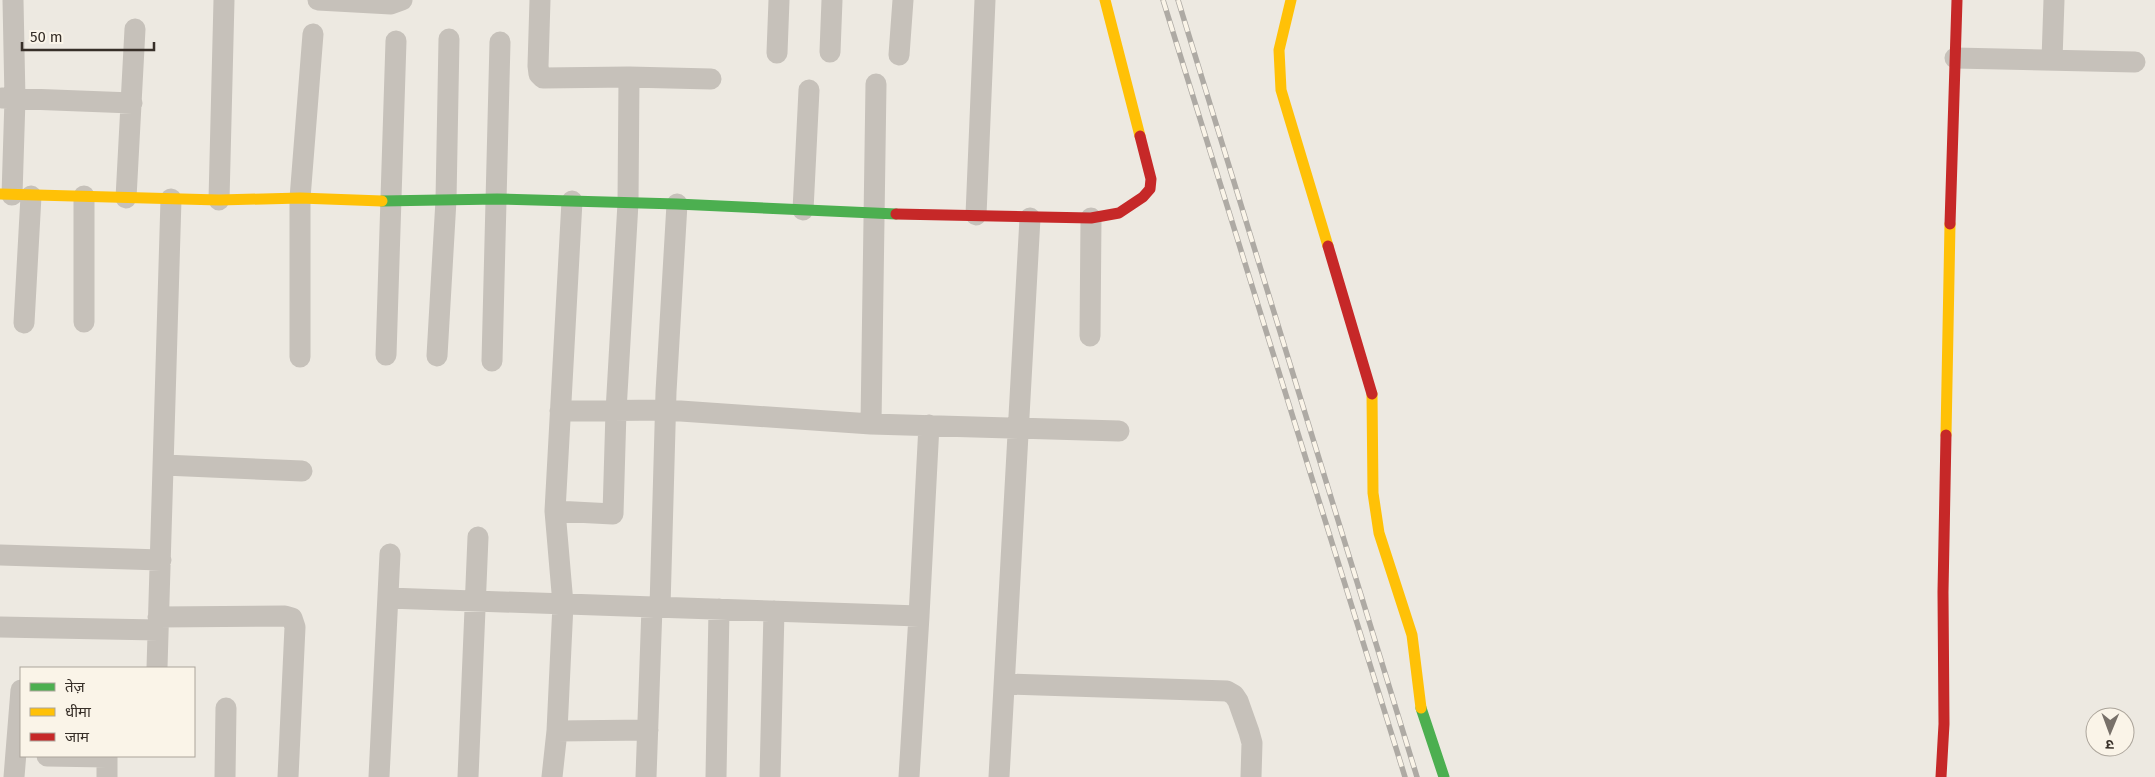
<svg xmlns="http://www.w3.org/2000/svg" width="2155" height="777" viewBox="0 0 2155 777" font-family="'Fira Sans','Noto Sans Devanagari',sans-serif">
	<style>
		.lines { fill: none; stroke-linecap: round; stroke-linejoin: round }
		.street { stroke: #c6c1ba; stroke-width: 21 }
		.fast { stroke: #4caf50; stroke-width: 11 }
		.slow { stroke: #ffc107; stroke-width: 11 }
		.jam { stroke: #c62828; stroke-width: 11 }
		.rail-casing { stroke: #aeaaa4; stroke-width: 5.5 }
		.rail { stroke: #faf4e8; stroke-width: 4; stroke-dasharray: 11; stroke-linecap: butt }
	</style>
	<rect width="100%" height="100%" fill="#ede9e1"/>
	<g class="lines">
		<path class="street" d="M318 0 391 4 402 0
			M540 0 538 66 539 74 543 78 629 77 711 79
			M830 52 832 0
			M777 53 779 0
			M899 55 903 0
			M1955 58 2135 62
			M2052 60 2054 0
			M2 98 132 103
			M12 195 15 99 13 0
			M126 198 135 29
			M219 200 224 0
			M572 201 555 511 563 604 557 731 648 730
			M803 210 809 90
			M976 215 985 0
			M84 322V196
			M24 323 31 196
			M1090 336 1091 218
			M386 355 396 41
			M437 356 446 200 449 39
			M300 357V198L313 34
			M492 361 500 42
			M560 411 666 410 871 424 1119 431
			M871 424 876 84
			M164 465 302 471
			M555 511 613 514 616 411 628 203 629 77
			M0 555 161 560
			M388 598 919 616 929 425
			M660 607 666 392 677 204
			M158 617 285 616 292 618 295 627 288 777
			M0 627 158 630
			M157 668 171 199
			M1005 684 1227 691 1234 695 1238 701 1249 732 1252 743 1251 777
			M47 756 107 757
			M14 777 21 690
			M107 777V756
			M225 777 226 708
			M379 777 390 554
			M468 777 478 537
			M552 777 557 731
			M646 777 652 607
			M716 777 719 609
			M770 777 774 611
			M909 777 919 616
			M999 777 1030 218"/>
		<path class="fast" d="M382 201 497 199 677 204 896 214
			M1421 708 1444 777"/>
		<path class="slow" d="M1105 0 1140 136
			M1291 0 1279 50 1281 90 1328 246
			M0 194 219 200 300 198 382 201
			M1372 394 1373 493 1379 533 1412 635 1421 708
			M1946 435 1950 224"/>
		<path class="jam" d="M896 214 1091 218 1119 213 1143 197 1150 189 1151 179 1140 136
			M1950 224 1957 0
			M1328 246 1372 394
			M1941 777 1944 724 1943 592 1946 435"/>
		<g class="rail-casing">
			<path id="rail" d="M1163 0 1405 777
				M1178 0 1417 777"/>
		</g>
		<use href="#rail" class="rail"/>
	</g>
	<rect x="20" y="667" width="175" height="90" fill="#faf4e8" stroke="#aca59b"/>
	<rect x="30" y="683" width="25" height="8" fill="#4caf50" stroke="#aca59b"/>
	<text x="65" y="692" font-size="15" fill="#372f28">तेज़</text>
	<rect x="30" y="708" width="25" height="8" fill="#ffc107" stroke="#aca59b"/>
	<text x="65" y="717" font-size="15" fill="#372f28">धीमा</text>
	<rect x="30" y="733" width="25" height="8" fill="#c62828" stroke="#aca59b"/>
	<text x="65" y="742" font-size="15" fill="#372f28">जाम</text>
	<g transform="translate(2110 732) rotate(181)"><circle r="24" fill="#faf4e8" stroke="#aca59b"/>
	<path d="M0-4L9 19L0 12L-9 19Z" fill="#777069"/>
	<text y="-8" font-size="14" font-weight="bold" text-anchor="middle" fill="#372f28">उ</text>
	</g>
	<path d="M22 42v8h132v-8" fill="none" stroke="#372f28" stroke-width="2.5"/>
	<text x="30" y="42" font-size="15" fill="#372f28" stroke="#faf4e8" stroke-width="4" paint-order="stroke">50 m</text>
</svg>
